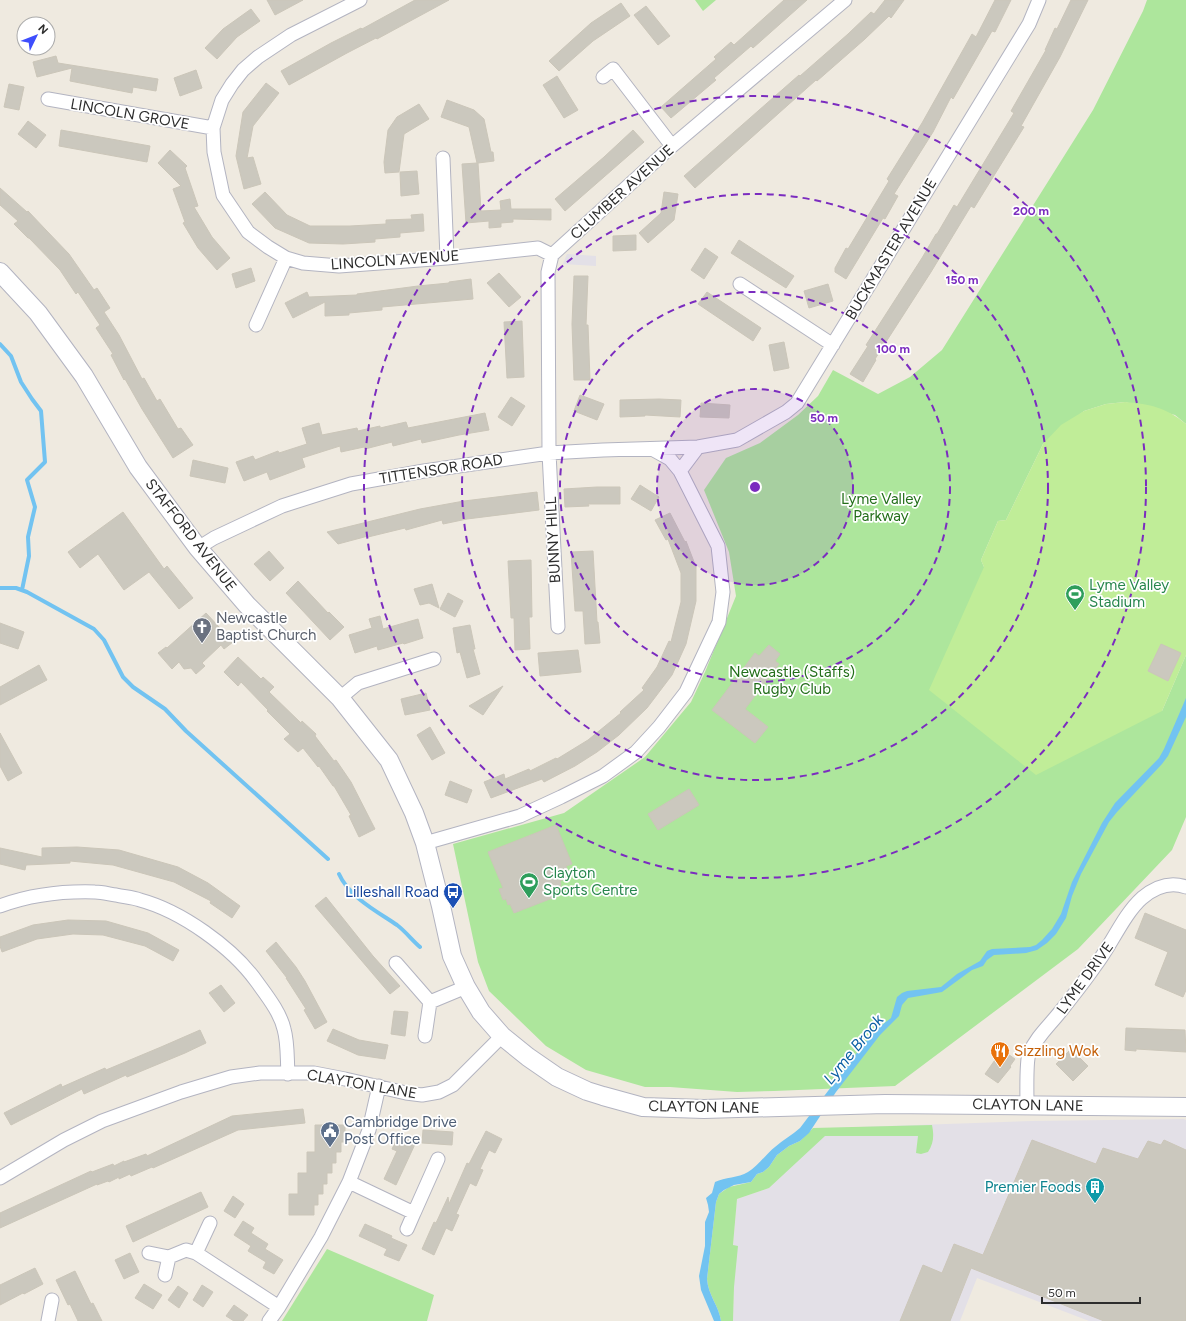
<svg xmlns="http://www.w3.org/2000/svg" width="1186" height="1321" viewBox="0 0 1186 1321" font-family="Figtree,sans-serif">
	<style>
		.industrial { fill: #e3e0e7 }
		.green { fill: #ade69c }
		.pitch { fill: #c0ed98 }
		.water { fill: #72c3f1 }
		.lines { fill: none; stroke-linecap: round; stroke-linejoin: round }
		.stream { stroke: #72c3f1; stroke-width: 4 }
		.building { fill: #cbc8be; stroke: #cbc6b9 }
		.street-casing { stroke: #b3b4c1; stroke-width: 15 }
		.secondary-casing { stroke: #b3b4c1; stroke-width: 20 }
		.street { stroke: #fff; stroke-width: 13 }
		.secondary { stroke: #fff; stroke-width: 18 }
		.ring { fill: none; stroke: #7b2cbf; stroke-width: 2; stroke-dasharray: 7 5 }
		.labels { text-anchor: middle; stroke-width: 3.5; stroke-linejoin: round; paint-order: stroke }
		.street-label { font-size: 15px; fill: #2d2d2d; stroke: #fff }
		.park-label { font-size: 15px; fill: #236e1a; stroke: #fff }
		.leisure-label { font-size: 15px; fill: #27864d; stroke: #fff; text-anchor: start }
		.worship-label { font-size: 15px; fill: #5b616d; stroke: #fff; text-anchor: start }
		.transit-label { font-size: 15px; fill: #164399; stroke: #fff; text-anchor: end }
		.food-label { font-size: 15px; fill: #c56008; stroke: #fff; text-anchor: start }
		.service-label { font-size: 15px; fill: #4e5e75; stroke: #fff; text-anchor: start }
		.culture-label { font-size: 15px; fill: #0d838f; stroke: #fff; text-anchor: end }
		.water-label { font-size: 16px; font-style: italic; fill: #0b60a4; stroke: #fff }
		.centre { fill: #7b2cbf; stroke: #fff; stroke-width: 2 }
		.ring-label { font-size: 12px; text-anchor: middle; font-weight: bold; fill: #7b2cbf; stroke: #fff; stroke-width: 3.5; stroke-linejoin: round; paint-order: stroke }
	</style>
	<rect width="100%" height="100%" fill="#efeae0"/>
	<path class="industrial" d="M567 254 596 256V266L563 264Z
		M1184 1119 1186 1120V1321H1089L977 1278 960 1321H733L734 1287 733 1246 737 1199 769 1188 831 1128 1032 1121Z"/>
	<path class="green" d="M695 0H716L703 11Z
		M1147 0H1186V424L1175 415 1125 402 1106 404 1084 411 1043 444 1006 520 998 521 981 560 984 567 1162 711 1186 655V817L1172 850 1078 949 895 1086 774 1091 737 1092 670 1087H645L586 1070 546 1046 489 991 478 962 453 844 564 813 645 757 691 702 705 672 736 596 729 552 704 490 726 458 760 443 798 415 818 396 833 370 878 394 910 377 942 350 1093 110 1143 11Z
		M932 1125C934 1135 934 1143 928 1152L921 1154 916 1153 918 1136H825L769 1188 737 1199 733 1245 738 1246 734 1287 733 1321H721C719 1306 708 1295 707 1279L716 1202 719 1194 729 1187 751 1182 757 1174 763 1172 769 1167 777 1155 789 1146 800 1141 813 1128Z
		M327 1249 434 1295 427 1321H282Z"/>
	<path class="pitch" d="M1125 402C1150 404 1167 408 1186 424V655L1162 711 1036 775 929 690 984 567 981 560 998 521 1006 520 1043 444 1061 425 1084 411 1106 404Z"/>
	<path class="water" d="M1186 698V717L1168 756 1162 764 1117 812 1109 822 1081 874 1072 896 1066 918 1056 934 1047 943 1037 950 1026 953 994 955 987 960 983 966 972 970 942 992 908 998 902 1005 899 1016 880 1035 836 1092 809 1133 800 1141 789 1146 777 1155 769 1167 763 1172 757 1174 751 1182 734 1185 724 1190 719 1194 716 1202 707 1279C708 1295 719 1306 721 1321H714L701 1290 699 1276 705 1246V1222L709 1212 708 1205 706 1198 712 1193 715 1182C725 1177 738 1178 748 1172 757 1167 767 1153 775 1147 783 1140 792 1135 800 1128L862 1046 878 1028 891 1018 897 997 902 993 907 991 941 987 957 974 980 961 987 951 992 949 1030 947 1036 945 1042 940 1052 929 1061 914 1072 882 1102 823 1115 803 1159 758 1164 749Z"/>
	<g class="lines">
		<path class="stream" d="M0 344 11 356 21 382 32 399 41 411 45 462 27 480 35 507 28 537 29 556 22 590
			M0 588H16L27 592 94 629 104 640 123 677 133 687 165 709 186 731 328 859
			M339 874C349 897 378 912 397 925 405 931 412 940 420 947"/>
	</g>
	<path class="building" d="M267 0H303L275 15Z
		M415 0H449L377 39 376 38 347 53 289 85 281 71 331 43 361 28 362 29Z
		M784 0H807L753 48 751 46 714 78 716 80 671 118 661 107 716 59 714 57 731 42 734 45Z
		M885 0H904L891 18 889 16 865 39 817 81 816 80 695 188 684 176 799 75 800 76 848 34 871 12 874 14Z
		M995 0H1011L995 32 992 31 953 99 951 97 933 132 894 194 898 196 885 219 883 218 846 279 835 272V268L846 248 848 249 889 181 887 179 922 123 972 34 976 37Z
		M1071 0H1088L1060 57 1021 126 1024 127 974 208 971 206 931 272 875 359 876 360 863 382 850 374 868 346 866 345 922 258 936 234H937L954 205 957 207 1014 113 1011 111 1046 50H1045L1055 28 1057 29Z
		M621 3 630 16 593 41 559 71 549 61 591 23Z
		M646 6 670 36 658 45 634 15Z
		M251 9 260 21 237 37 217 59 205 48 223 29Z
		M56 56 58 63 158 79 156 91 133 87 132 93 70 81 72 68 37 77 33 62Z
		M196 70 202 88 180 96 174 78Z
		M557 76 578 110 564 118 543 85Z
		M266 83 279 93 253 126 247 158 253 157 261 184 244 189 236 156 243 112Z
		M9 84 24 87 19 110 4 107Z
		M447 100 474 110 484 119 491 152H493L494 161 478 163 481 211 501 210 500 201 510 199 511 209H551V220L513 219V222L501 223V227L489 228V221L466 223 462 164 477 163 469 127 441 117Z
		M419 104 429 119 404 134 399 172 385 173 384 162 388 130 397 117Z
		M28 121 46 135 36 148 18 134Z
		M61 130 150 146 147 162 59 146Z
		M633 130 644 142 565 211 555 199 604 157Z
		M170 150 187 166 185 168 198 206 194 207 212 237 230 258 217 270 198 248 183 223 185 222 173 189 181 186 158 163Z
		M417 171 419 194 401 196 400 172Z
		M0 188 27 212 28 211 46 230 69 254 94 290 97 288 110 308 104 312 119 335 142 379 144 378 157 401 160 399 178 429 181 428 193 445 173 458 142 409 125 379 124 380 111 355 113 354 96 328 100 325 78 292 76 294 60 270 29 238H28L14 224 18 221 0 205Z
		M265 192 287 215 310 226H350L386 224V220L412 219 411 215 423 214 424 231 400 233V237L375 239V242L343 244 309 243 275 228 252 204Z
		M664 192 678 194 674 220 648 243 639 233 661 213Z
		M636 235V250L613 251V236Z
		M739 240 794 276 786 288 731 253Z
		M705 248 718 257 704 279 691 270Z
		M251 268 255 281 236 288 232 274Z
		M499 273 521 297 509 307 487 283Z
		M574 276H588L586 325H588L590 380H574L572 324Z
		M471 279 473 299 382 307V310L349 313V315L325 316V302L293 318 285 303 307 292 309 297 357 295V294L418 286 449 283V282Z
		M828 284 833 301 809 308 804 291Z
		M707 292 761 328 753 341 698 304Z
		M522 321 524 377 507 378 504 322Z
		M784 342 789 368 774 371 769 345Z
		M580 395 604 404 597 420 574 411Z
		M511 397 525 406 512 426 498 417Z
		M659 399 681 400 680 417 645 415V416L620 417V400Z
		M701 403 730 405 729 418 700 417Z
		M485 413 489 430 459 435 422 443 421 439 393 446 392 442 365 449 364 447 341 452 340 446 302 458 305 467 270 480 267 472 244 481 236 462 253 456 255 460 278 451 279 453 307 444 302 428 319 423 322 435 357 428 358 431 380 426V428L406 422 408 428Z
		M193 460 228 468 225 483 190 476Z
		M640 485 659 497 651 511 631 499Z
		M597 487H620V504H588L589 506 565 507 564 489Z
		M537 492 539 510 467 519 443 524 442 520 406 530 405 528 368 537V536L338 544 327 532 420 509 464 501Z
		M123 512 164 569 167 566 193 598 179 609 149 572 124 590 98 554 80 568 68 552Z
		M670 513 685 542 686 541 696 567V601L686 644 672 675 647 708 619 735 597 752 575 766 544 782 542 779 491 798 484 782 504 774 505 779 529 769 530 771 556 758 557 759 588 740 621 713 620 712 644 690 642 688 657 667 669 641 671 642 681 602V573L668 539 666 540 655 520Z
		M269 551 284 568 270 581 254 564Z
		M593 551 597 622H598L600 643 585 644 583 611H575L571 552Z
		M531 560 532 617H529L530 649 515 650 514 618H511L508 561Z
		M298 581 328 613 329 612 344 627 330 640 286 593Z
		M432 584 439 608 429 603 420 605 414 589Z
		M448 593 463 601 455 617 440 609Z
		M206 613 233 642 224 649 221 645 202 663 205 666 196 674 191 668 184 669 179 662 172 669 158 653 166 647 167 648Z
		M380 616 383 629 418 619 423 638 404 644 403 643 378 650 377 646 355 653 349 635 372 628 369 619Z
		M0 623 24 632 18 649 0 643Z
		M470 625 475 649H473L480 674 467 678 460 652 457 653 453 628Z
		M1161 644 1181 653 1168 681 1148 671Z
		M769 645 780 654 775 661 779 664 745 709 768 727 755 743 712 710 755 653 759 656Z
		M578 650 581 672 540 676 538 653Z
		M238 657 261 679 263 677 274 687 269 692 301 723 302 721 316 734 315 736 334 761 336 760 351 782 375 829 359 837 349 816 351 815 334 786H333L319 766 318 767 303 748 298 752 284 739 290 734 267 711 268 710 241 682 238 686 224 672Z
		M39 665 47 680 0 705V687Z
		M503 686 483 715 469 706Z
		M426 693 430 710 405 715 401 699Z
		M430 727 445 753 432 760 417 735Z
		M0 733 22 773 8 781 0 766Z
		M450 781 472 790 467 803 445 795Z
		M689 789 699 805 658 830 648 814Z
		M556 825 572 864 566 866 570 877 560 881 561 886 552 890 555 897 514 913 510 904 508 905 506 899 503 900 499 889 503 888 488 852Z
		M77 847 119 850 178 867 208 883 240 906 232 918 210 903 211 901 174 882 113 865 70 861V863L26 865 25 870 0 864V848L42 857V848Z
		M326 897 373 956 400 986 390 994 315 906Z
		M1145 913 1186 930V990L1183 997 1155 985 1168 952 1135 938Z
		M68 920 106 921 148 933 179 950 173 961 145 946 103 935 73 934 37 939 2 952 0 946V937L33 925Z
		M276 942 296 967 305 981 327 1022 315 1029 304 1010 306 1009 286 978H287L266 951Z
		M221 985 235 1003 224 1012 209 993Z
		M394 1011 408 1012 405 1036 391 1034Z
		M1126 1028 1185 1030 1186 1052 1136 1049V1051L1125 1050Z
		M333 1029 359 1040 388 1045 385 1059 358 1055 327 1041Z
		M200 1030 206 1043 185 1053 127 1077 126 1075 84 1094 82 1089 11 1125 4 1113 61 1084 62 1087 105 1068 106 1070 161 1047Z
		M1071 1049 1088 1066 1073 1081 1056 1064Z
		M1002 1050 1015 1059 1010 1066 1011 1067 998 1083 985 1074Z
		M303 1109 305 1123 238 1130 153 1168 152 1167 131 1176 130 1174 119 1179V1177L109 1182 108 1181 97 1185V1184L0 1228V1213L91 1171 92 1172 113 1164 114 1166 124 1161V1162L146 1154 147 1156 232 1116Z
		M315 1125H345V1142H341V1152H336V1163H332V1173H327V1184H323V1194H318V1205H314V1215H289V1194H298V1173H307V1152H315Z
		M423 1130 453 1132 452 1145 422 1143Z
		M486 1131 502 1139 495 1153 489 1150 480 1169 483 1170 476 1186 470 1183 456 1214 459 1215 452 1231 446 1228 434 1255 422 1249 434 1222 436 1223 448 1197 449 1204 467 1163 469 1164Z
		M399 1134 416 1142 396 1185 384 1179 397 1151 392 1149Z
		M1032 1140 1096 1164 1103 1148 1138 1159 1148 1141 1161 1145 1164 1140 1186 1150V1321H1104L971 1268 950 1321H900L923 1265 942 1273 954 1244 983 1255Z
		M201 1192 208 1207 133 1242 126 1226Z
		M233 1196 244 1204 235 1218 224 1211Z
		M243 1221 254 1228 251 1233 268 1244 265 1249 283 1260 274 1274 263 1268 266 1262 248 1251 251 1246 234 1235Z
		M365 1224 392 1236 391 1238 407 1245 399 1261 384 1255 387 1249 359 1236Z
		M130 1253 139 1272 124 1279 115 1260Z
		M35 1268 43 1284 24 1294 23 1293 0 1305V1285Z
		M75 1271 91 1304 93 1303 102 1321H78L70 1304 68 1305 56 1280Z
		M144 1284 162 1295 153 1309 135 1298Z
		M202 1285 213 1292 203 1307 193 1300Z
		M178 1286 188 1293 179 1308 168 1300Z
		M234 1305 248 1315 243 1321H234L226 1316Z"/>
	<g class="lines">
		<g class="street-casing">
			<path id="street" d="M360 0 291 35 258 57 243 70 232 84 222 100 213 128 214 152 223 195 248 232 268 247 286 258 303 263 339 266 447 258 538 248 552 255
				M603 77 613 69 672 146
				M48 99 213 128
				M443 158 447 258
				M740 284 833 345
				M256 325 286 258
				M680 471 698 447
				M198 548 214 538 282 506 351 484 424 471 549 453 603 450 698 447 737 440 786 412 797 403 1029 24 1039 0
				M558 627 549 453 548 272 552 255 672 146 845 0
				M340 698 358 683 434 659
				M425 843 520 816 561 797 603 776 636 752 659 727 686 692 719 622 723 592 718 546 680 471 670 459 652 449
				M0 906C30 895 63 891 95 892 102 892 109 894 116 895 124 897 132 897 140 900 181 911 232 947 257 982 267 996 280 1012 284 1029 288 1043 287 1059 288 1074
				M396 963 430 1002 466 987
				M425 1036 430 1002
				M1027 1105C1027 1094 1026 1062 1029 1054 1036 1037 1049 1026 1060 1012 1072 997 1084 982 1095 966 1111 946 1123 915 1142 898 1155 887 1169 881 1186 887
				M0 1178 64 1140 102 1121 181 1092 231 1077 260 1073H314L345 1079 406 1093 422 1095 439 1092 453 1085 502 1036
				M349 1182 414 1213 438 1159
				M407 1229 414 1213
				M149 1253 169 1257 186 1250 196 1253 279 1307
				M196 1253 210 1223
				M165 1275 169 1257
				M48 1321 52 1300
				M269 1321 279 1307 321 1237 349 1182 369 1130 379 1086"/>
		</g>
		<g class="secondary-casing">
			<path id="secondary" d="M0 272 38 313 84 376 138 467 198 548 247 605 340 698 389 760 414 813 425 843 441 906 452 956 466 987 481 1012 502 1036 528 1057 557 1077 587 1091 603 1096 643 1107 704 1109 885 1104 1186 1107"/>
		</g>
		<use href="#street" class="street"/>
		<use href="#secondary" class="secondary"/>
	</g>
	<circle cx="755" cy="487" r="98" fill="#7b2cbf" fill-opacity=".12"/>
	<g class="ring">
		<circle cx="755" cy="487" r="98"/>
		<circle cx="755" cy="487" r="195"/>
		<circle cx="755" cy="487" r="293"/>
		<circle cx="755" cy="487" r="391"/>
	</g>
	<defs>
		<g id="stadium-pin" transform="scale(1)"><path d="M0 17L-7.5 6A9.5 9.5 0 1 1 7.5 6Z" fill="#2e9e5b" stroke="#fff"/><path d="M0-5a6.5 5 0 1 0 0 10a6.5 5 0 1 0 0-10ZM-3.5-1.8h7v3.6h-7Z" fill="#fff"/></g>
		<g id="church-pin" transform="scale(1)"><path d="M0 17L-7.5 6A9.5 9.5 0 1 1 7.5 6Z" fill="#6b7280" stroke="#fff"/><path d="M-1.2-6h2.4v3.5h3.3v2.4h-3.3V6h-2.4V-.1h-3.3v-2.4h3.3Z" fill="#fff"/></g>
		<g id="bus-pin" transform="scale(1)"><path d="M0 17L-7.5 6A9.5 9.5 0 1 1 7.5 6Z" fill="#1a4fb4" stroke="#fff"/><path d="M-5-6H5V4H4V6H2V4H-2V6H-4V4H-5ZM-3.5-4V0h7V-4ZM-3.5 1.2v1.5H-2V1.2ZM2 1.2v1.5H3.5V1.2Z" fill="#fff"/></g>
		<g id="restaurant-pin" transform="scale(1)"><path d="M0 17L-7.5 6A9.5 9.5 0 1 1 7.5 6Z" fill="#e8710a" stroke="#fff"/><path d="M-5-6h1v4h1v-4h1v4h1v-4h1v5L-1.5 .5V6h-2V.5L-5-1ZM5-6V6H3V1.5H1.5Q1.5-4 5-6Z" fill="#fff"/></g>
		<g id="civic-pin" transform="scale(1)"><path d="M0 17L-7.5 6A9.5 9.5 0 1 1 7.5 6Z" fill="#5c6f8a" stroke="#fff"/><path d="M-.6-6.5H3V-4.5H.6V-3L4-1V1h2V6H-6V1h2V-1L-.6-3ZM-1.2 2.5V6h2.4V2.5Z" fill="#fff"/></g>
		<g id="building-pin" transform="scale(1)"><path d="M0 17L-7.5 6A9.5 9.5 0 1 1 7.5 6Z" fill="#0f9aa8" stroke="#fff"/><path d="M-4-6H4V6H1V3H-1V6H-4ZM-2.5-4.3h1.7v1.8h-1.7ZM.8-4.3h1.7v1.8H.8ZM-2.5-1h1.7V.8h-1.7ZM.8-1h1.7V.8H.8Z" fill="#fff"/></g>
	</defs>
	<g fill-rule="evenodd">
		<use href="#stadium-pin" x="1075" y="594"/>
		<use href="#church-pin" x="202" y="627"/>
		<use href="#stadium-pin" x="529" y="882"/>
		<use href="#bus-pin" x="453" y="892"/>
		<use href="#restaurant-pin" x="1000" y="1051"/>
		<use href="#civic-pin" x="330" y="1131"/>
		<use href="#building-pin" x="1095" y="1187"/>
	</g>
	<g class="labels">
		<g class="street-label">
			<text transform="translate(130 114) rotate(10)" y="5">LINCOLN GROVE</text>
			<text transform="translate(622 192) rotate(-42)" y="5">CLUMBER AVENUE</text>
			<text transform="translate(891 249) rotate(-59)" y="5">BUCKMASTER AVENUE</text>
			<text transform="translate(395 260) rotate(-4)" y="5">LINCOLN AVENUE</text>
			<text transform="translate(441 469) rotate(-9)" y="5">TITTENSOR ROAD</text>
			<text transform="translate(191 535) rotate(52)" y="5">STAFFORD AVENUE</text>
			<text transform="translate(553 540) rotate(-93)" y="5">BUNNY HILL</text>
			<text transform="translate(1085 978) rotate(-54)" y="5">LYME DRIVE</text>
			<text transform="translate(362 1084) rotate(10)" y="5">CLAYTON LANE</text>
			<text transform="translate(1028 1105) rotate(1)" y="5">CLAYTON LANE</text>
			<text transform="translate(704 1107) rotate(1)" y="5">CLAYTON LANE</text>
		</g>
		<g class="park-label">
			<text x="881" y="504">Lyme Valley<tspan x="881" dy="17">Parkway</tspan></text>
			<text x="792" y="677">Newcastle (Staffs)<tspan x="792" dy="17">Rugby Club</tspan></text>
		</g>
		<g class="leisure-label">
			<text x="1089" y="590">Lyme Valley<tspan x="1089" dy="17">Stadium</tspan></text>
			<text x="543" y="878">Clayton<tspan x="543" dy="17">Sports Centre</tspan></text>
		</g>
		<g class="worship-label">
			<text x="216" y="623">Newcastle<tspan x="216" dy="17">Baptist Church</tspan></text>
		</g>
		<g class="transit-label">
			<text x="439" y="897">Lilleshall Road</text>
		</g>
		<g class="food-label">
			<text x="1014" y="1056">Sizzling Wok</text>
		</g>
		<g class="service-label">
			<text x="344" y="1127">Cambridge Drive<tspan x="344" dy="17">Post Office</tspan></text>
		</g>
		<g class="culture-label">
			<text x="1081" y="1192">Premier Foods</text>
		</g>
		<g class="water-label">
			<text transform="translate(853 1049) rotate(-51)" y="6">Lyme Brook</text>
		</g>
	</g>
	<circle cx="755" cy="487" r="6" class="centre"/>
	<g class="ring-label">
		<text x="1031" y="215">200 m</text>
		<text x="962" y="284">150 m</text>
		<text x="893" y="353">100 m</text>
		<text x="824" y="422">50 m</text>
	</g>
	<g transform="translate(36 36) rotate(47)"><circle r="19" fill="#ffffff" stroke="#ababab"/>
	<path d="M0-3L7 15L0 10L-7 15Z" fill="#3e4efd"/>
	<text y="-6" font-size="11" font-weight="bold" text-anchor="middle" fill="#2d2d2d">N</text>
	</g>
	<path d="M1042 1297v6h98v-6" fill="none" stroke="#2d2d2d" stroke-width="2"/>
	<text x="1048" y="1297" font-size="12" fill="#2d2d2d" stroke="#ffffff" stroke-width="3" paint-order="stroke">50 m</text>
</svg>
